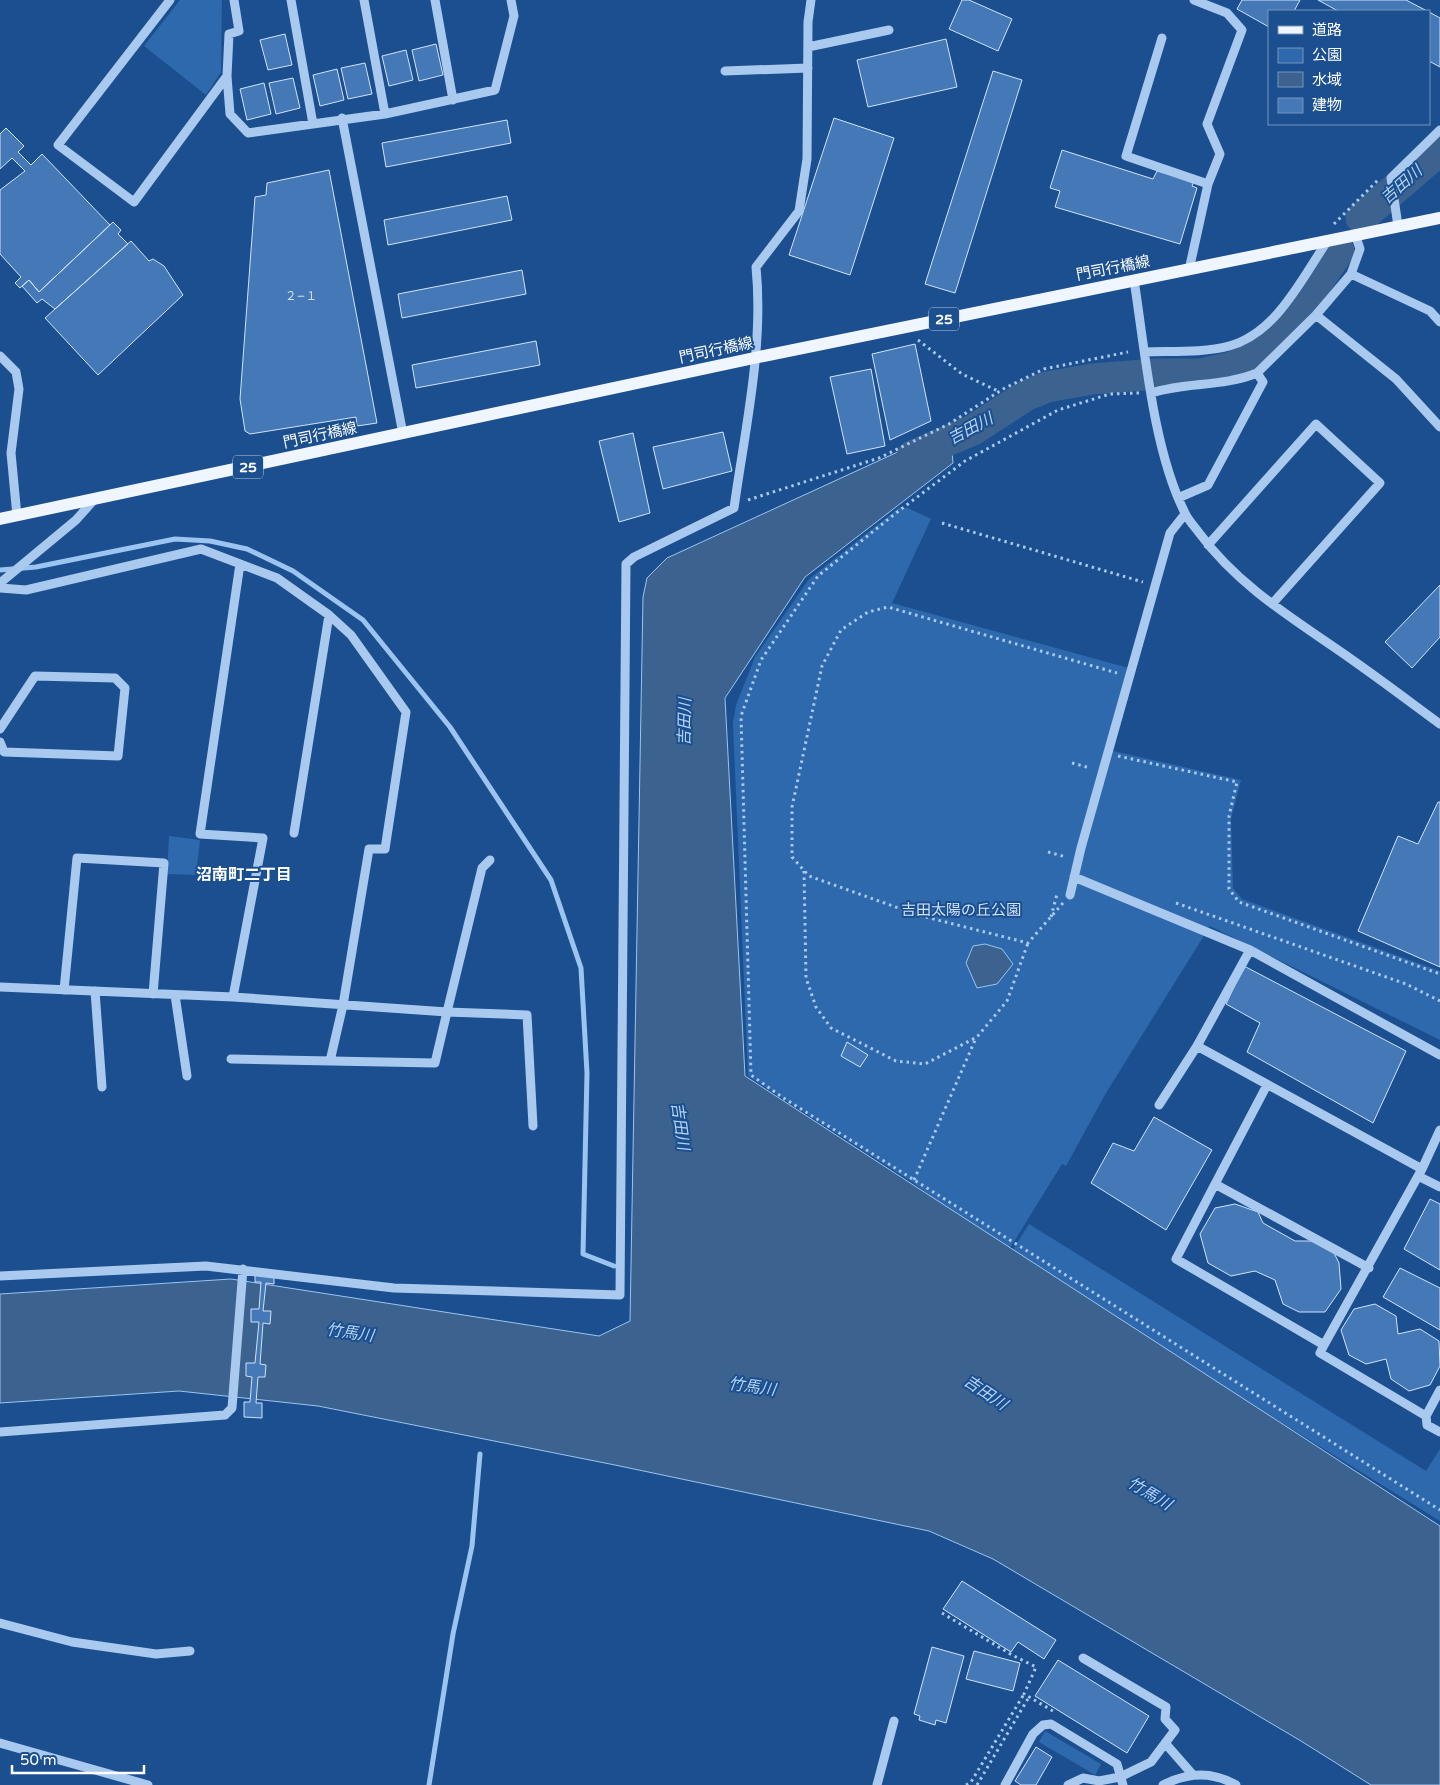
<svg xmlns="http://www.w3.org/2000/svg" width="1440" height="1785" viewBox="0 0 1440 1785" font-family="'Varela Round','Noto Sans JP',sans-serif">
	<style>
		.green { fill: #2e69ad }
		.water { fill: #3c6290; stroke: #9cc4f0 }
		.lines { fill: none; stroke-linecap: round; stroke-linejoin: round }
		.stream { stroke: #9cc4f0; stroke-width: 5 }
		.river { stroke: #3c6290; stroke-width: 31 }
		.building { fill: #4478b7; stroke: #cfe3fa }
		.path { stroke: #a9c9ee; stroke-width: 3; stroke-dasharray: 2.5 4; stroke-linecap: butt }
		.minor { stroke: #a9c9ee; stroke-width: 9 }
		.major { stroke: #f0f6ff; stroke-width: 12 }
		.labels { text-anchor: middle; stroke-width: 4; stroke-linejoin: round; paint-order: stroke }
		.number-label { font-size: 12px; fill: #d0dded }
		.shield { fill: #1b4f8f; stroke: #bbcadd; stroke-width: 1 }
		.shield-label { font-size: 14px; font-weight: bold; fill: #fff }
		.street-label { font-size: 15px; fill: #fff; stroke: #1b4f8f }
		.park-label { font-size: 15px; fill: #cfe3fa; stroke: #1b4f8f }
		.water-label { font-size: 16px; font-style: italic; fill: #b5d3f5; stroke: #1b4f8f }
		.neighbourhood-label { font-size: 16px; font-weight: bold; fill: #fff; stroke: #1b4f8f }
	</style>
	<rect width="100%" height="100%" fill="#1b4f8f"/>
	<path class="green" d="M180 0H222L221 72 206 95 144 46Z
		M900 507 908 508 931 519 892 603 1136 670 1113 751 1241 780 1231 819 1233 888 1242 899 1440 971V1040L1210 926 1106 1093 1066 1166 1062 1164 1007 1253 912 1182 748 1076 733 723 736 705 755 657 809 579Z
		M169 836 200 840 196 875 167 874Z
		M1029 1224 1426 1471 1440 1449V1521L1010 1254Z
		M1045 1731 1101 1764 1095 1775 1039 1742Z"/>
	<path class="water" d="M950 428 953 463 805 577 725 698 745 1076 1440 1526V1785H1371L1301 1741 993 1559 929 1531 615 1465 318 1406 179 1391 0 1403V1294L231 1279 599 1336 630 1321 643 597 647 578 667 558Z
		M985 944 1002 949 1013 964 997 984 977 988 966 963 973 946Z"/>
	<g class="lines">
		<path class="stream" d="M0 570 36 567 175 539 210 541 247 549 293 571 363 620 450 727 551 880 581 968 587 1073 583 1254 614 1266
			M429 1785 453 1634 472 1546 480 1454"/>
		<path class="river" d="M1361 218 1440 150
			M912 456 973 430 1027 395 1047 387 1092 379 1156 374H1200L1235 366 1263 345 1300 308 1339 251"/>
	</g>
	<path class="building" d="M962 0H969L1012 19 998 51 949 29Z
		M1242 0H1300L1294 11H1269V27L1237 9Z
		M1318 0H1406L1427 11H1338Z
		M1429 12 1440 18V67L1429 61Z
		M285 34 292 65 268 70 260 40Z
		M946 39 957 87 868 107 857 60Z
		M436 44 443 75 419 81 412 50Z
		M406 50 413 80 389 86 382 56Z
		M365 63 372 94 348 99 341 68Z
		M337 69 344 100 320 106 313 75Z
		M993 71 1022 80 955 293 925 284Z
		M293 78 300 108 276 114 269 83Z
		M264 83 271 114 247 120 240 89Z
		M834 118 894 138 850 275 789 255Z
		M507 120 511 143 386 167 382 143Z
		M6 128 24 146 18 152 31 165 42 154 110 225 39 292 29 280 20 288 15 283 21 277 0 254V190L25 171 12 158 0 169V134Z
		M1062 150 1153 179 1157 171 1194 181 1192 186 1197 188 1180 244 1055 207 1060 191 1050 188Z
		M329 170 377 423 357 426 356 417 250 434 245 431 240 399 255 197 266 195 267 183Z
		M507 196 512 220 388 245 384 220Z
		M113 222 121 230 118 234 128 244 55 309 42 299 37 303 22 286 29 280 39 292Z
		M131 241 149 261 153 259 164 266 183 295 98 375 45 318Z
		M522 270 526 294 402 318 398 294Z
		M536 341 540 365 416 388 412 365Z
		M915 344 931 421 890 440 872 354Z
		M871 369 885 446 847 454 830 377Z
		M723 432 732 471 663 489 653 447Z
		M633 433 650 513 619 522 599 441Z
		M1440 585V637L1412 668 1385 642Z
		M1438 802H1440V967L1358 931 1398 836 1418 844Z
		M1244 966 1406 1051 1373 1123 1247 1052 1260 1023 1226 1004Z
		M847 1042 868 1055 860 1067 841 1056Z
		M1154 1117 1212 1150 1166 1230 1091 1183 1113 1143 1134 1151Z
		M1430 1199 1440 1204V1270L1404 1249Z
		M1235 1204 1258 1212 1263 1223 1295 1241H1312L1334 1253 1339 1263 1341 1289 1325 1312H1299L1283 1304 1275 1280 1255 1271 1231 1276 1208 1263 1200 1234 1215 1208Z
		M1400 1268 1440 1288V1330L1383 1297Z
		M255 1269 274 1271V1284L266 1283 263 1311H271L270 1324 263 1323 260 1364 266 1365 265 1377H258L256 1403H262V1418L244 1417V1402H250L252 1377 246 1376V1363H255L259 1322H251V1309H259L261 1282H255Z
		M1375 1304 1396 1316 1398 1334 1420 1329 1439 1341 1440 1366 1430 1385 1409 1391 1391 1379 1386 1359 1366 1364 1349 1355 1341 1330 1354 1309Z
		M962 1581 1056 1640 1044 1659 1018 1642 1011 1652 943 1609Z
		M932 1647 964 1656 946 1723 936 1720 935 1725 919 1720 920 1716 914 1714Z
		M974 1651 1020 1663 1013 1691 966 1679Z
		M1058 1660 1149 1716 1127 1753 1035 1696Z
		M1036 1747 1052 1757 1036 1785H1021L1015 1781Z"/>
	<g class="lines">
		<path class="path" d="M1334 224 1379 179
			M918 340 962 374 998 391
			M1139 393 1110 394 1058 410 965 461 896 513 818 576 761 660 741 716 751 1075 782 1097 1440 1510
			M748 500 879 458 949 424 1003 389 1044 369 1128 352
			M942 523 1143 582
			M1118 756 1237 782 1229 816V889L1239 902 1440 974
			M1072 763 1090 768
			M1048 852 1066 857
			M804 871 806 978 816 1007 831 1028 896 1061 925 1064 977 1037 1007 1001 1028 943
			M1063 903 1028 943 918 915 809 876 792 857V807L822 666 841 630 868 612 888 607 1117 673
			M1176 903 1406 984 1440 1001
			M1051 917 1057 894
			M914 1180 976 1038
			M942 1613 1012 1655 1036 1667 1024 1694 1053 1711
			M966 1785 971 1782 1024 1694
			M977 1785 1029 1697"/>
		<path class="minor" d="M170 0 58 145 134 202 227 76
			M234 0 239 31 229 34 227 76 230 114 248 133 385 114 495 90 514 16 511 0
			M291 0 313 124
			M364 0 385 114
			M435 0 453 100
			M1162 38 1126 156 1208 184
			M808 47 889 30
			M725 71 808 68
			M342 118 403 434
			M1398 226 1391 178 1440 130
			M1355 234 1360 249 1351 274 1430 311 1440 322
			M1189 270 1208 184 1220 154 1207 124 1242 30 1227 13 1194 0
			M1351 274 1316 315 1396 379 1440 427
			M1134 280C1145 350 1153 450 1185 513 1188 520 1195 527 1200 534 1240 588 1297 621 1351 659 1381 680 1410 702 1440 724
			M1145 352C1170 351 1204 353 1229 346 1277 333 1302 278 1328 240
			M0 356 16 372 19 389 11 453 17 516
			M1152 393C1186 382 1223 387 1257 373
			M1178 498 1208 485 1263 382 1257 373 1316 315
			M1208 545 1316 424 1380 483 1272 604
			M0 583 76 520 93 501
			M0 588 26 590 201 549 277 578 329 615 351 635 406 712 385 849H369L343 1005 330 1061
			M0 729 35 676 115 678 125 688 118 756 4 752 0 742
			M294 833 329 615
			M490 860 482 868 447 1012 527 1015 533 1126
			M1074 877 1250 950 1440 1055
			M1070 895 1081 848 1170 533 1185 514
			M0 987 233 997 447 1012 435 1063 231 1059
			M64 990 77 858 164 863 153 994
			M95 991 102 1087
			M175 995 187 1076
			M233 997 263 838 200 834 240 564
			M1197 1046 1422 1169 1440 1130
			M1267 1085 1215 1184 1369 1268
			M1159 1105 1197 1046 1250 950
			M1418 1176 1440 1187
			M1215 1184 1176 1259 1324 1345 1422 1169
			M0 1276 206 1266 394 1288 620 1295 626 564 634 557 734 508C745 429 764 347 756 267L799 211 807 159 808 22 811 0
			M1324 1345 1320 1353 1426 1416 1440 1390
			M1426 1416 1427 1425 1440 1432
			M0 1432 225 1415 232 1408 243 1269
			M0 1623 72 1642 156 1654 190 1651
			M0 1743 148 1785
			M1165 1743 1193 1775
			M877 1785 894 1721
			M1005 1785 1033 1734 1043 1725 1051 1724 1117 1764 1123 1785
			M1068 1785 1083 1778 1099 1781 1120 1777 1151 1762 1175 1730 1165 1719 1166 1707 1083 1658
			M1163 1785C1188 1772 1212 1771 1236 1785"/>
		<path class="major" d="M0 519 754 358 1440 218"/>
	</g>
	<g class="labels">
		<g class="number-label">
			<text x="301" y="300">２−１</text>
		</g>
		<g class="shield">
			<rect x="929" y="307.5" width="30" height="23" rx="4"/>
			<rect x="233" y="455.5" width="30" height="23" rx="4"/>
		</g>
		<g class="shield-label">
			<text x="944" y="324">25</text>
			<text x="248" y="472">25</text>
		</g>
		<g class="street-label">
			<text transform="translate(1113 268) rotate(-11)" y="5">門司行橋線</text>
			<text transform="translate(716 350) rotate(-12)" y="5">門司行橋線</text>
			<text transform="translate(320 435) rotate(-12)" y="5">門司行橋線</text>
		</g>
		<g class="park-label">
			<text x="961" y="915">吉田太陽の丘公園</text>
		</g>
		<g class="water-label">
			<text transform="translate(1401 184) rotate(-41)" y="6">吉田川</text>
			<text transform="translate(970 428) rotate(-28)" y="6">吉田川</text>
			<text transform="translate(684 722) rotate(-89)" y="6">吉田川</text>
			<text transform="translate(681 1126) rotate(82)" y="6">吉田川</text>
			<text transform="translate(350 1332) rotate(8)" y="6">竹馬川</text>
			<text transform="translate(752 1386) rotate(8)" y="6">竹馬川</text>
			<text transform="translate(986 1392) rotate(34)" y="6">吉田川</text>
			<text transform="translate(1150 1493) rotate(31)" y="6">竹馬川</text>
		</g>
		<g class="neighbourhood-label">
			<text x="244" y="880">沼南町二丁目</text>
		</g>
	</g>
	<rect x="1268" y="10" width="162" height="115" fill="#1b4f8f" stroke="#7695bc"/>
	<rect x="1278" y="26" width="25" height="8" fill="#f0f6ff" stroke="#7695bc"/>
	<text x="1312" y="35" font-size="15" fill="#ffffff">道路</text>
	<rect x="1278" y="48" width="25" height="15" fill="#2e69ad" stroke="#7695bc"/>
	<text x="1312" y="60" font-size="15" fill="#ffffff">公園</text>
	<rect x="1278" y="72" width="25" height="15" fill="#3c6290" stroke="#7695bc"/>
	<text x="1312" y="85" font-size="15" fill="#ffffff">水域</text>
	<rect x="1278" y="98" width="25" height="15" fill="#4478b7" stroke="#7695bc"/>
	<text x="1312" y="110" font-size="15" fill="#ffffff">建物</text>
	<path d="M12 1765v8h132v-8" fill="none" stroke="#ffffff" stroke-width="2.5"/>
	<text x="20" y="1765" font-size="15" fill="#ffffff" stroke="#1b4f8f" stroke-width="4" paint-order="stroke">50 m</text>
</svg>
